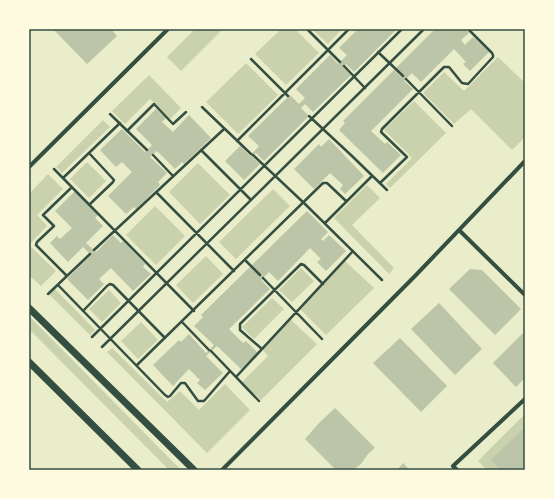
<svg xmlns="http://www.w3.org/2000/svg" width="554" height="499" viewBox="0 0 554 499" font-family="'Noto Serif',serif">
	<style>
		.green { fill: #cad2ad }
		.building { fill: #bcc5a7 }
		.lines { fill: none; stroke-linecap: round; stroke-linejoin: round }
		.path { stroke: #344e41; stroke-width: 2.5 }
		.minor { stroke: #344e41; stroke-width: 4 }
		.tertiary { stroke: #344e41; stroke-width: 7 }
		.neatline { fill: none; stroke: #344e41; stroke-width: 1.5 }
	</style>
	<rect width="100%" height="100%" fill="#e9edc9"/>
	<path class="green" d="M195 29H223L181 71 167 57Z
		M281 29H295L319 53 286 85 255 54Z
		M312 29H342L328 44Z
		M498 57 525 83V137L512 150 471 109 454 124 423 93 444 72 464 91Z
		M246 63 278 95 238 134 206 102Z
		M149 75 181 108 170 119 150 99 125 124 112 111Z
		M414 101 446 133 390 188 386 184 412 158 384 130Z
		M103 120 110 127 62 173 56 167Z
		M87 162 106 181 89 198 70 179Z
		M198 163 230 195 200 224 169 192Z
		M48 174 63 189 37 215 47 226 29 245 56 271 41 286 29 275V194Z
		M367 185 380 198 352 225 394 268 389 274 334 218Z
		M273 189 290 206 236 259 219 242Z
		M155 206 185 236 156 265 126 235Z
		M206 256 223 274 193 303 176 285Z
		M345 261 374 288 326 335 299 308Z
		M301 268 314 281 292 302 279 290Z
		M54 288 95 330 90 335 49 294Z
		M109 290 121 303 102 322 89 309Z
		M272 298 284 309 254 339 242 327Z
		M29 316 181 470H169L29 329Z
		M290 319 317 344 261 400 242 382 268 356 262 349Z
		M141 322 158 340 138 359 121 341Z
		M112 348 167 402 180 391 199 410 225 384 250 410 207 453 107 352Z
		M525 414V470H487L478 461Z"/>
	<path class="building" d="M53 29H111L117 36 87 64Z
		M358 29H397L354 72 346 64 343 67 351 75 313 112 305 104 301 108 309 116 264 161 256 153 253 155 252 157 260 164 244 180 225 161 240 146 250 156 259 146 248 136 290 95 299 104 305 98 296 89 330 55 338 64 347 55 339 48Z
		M435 29H465L469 33 461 40 465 45 473 37 489 52 470 71 463 64 466 62 454 49 421 82 412 73 404 81 413 89 371 131 385 144 387 142 401 155 383 173 339 130 345 123 343 121 394 70 401 77 403 76 396 68Z
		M156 109 166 118 162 122 173 132 189 115 211 138 184 164 182 162 175 169 157 151 150 157 167 173 158 182 160 185 136 209 134 207 126 214 108 196 132 172 122 162 116 167 100 150 122 129 145 152 152 145 136 129Z
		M329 139 364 176 345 194 340 189 343 185 330 173 314 189 294 169 319 144 321 147Z
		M75 191 98 215 95 218 103 226 86 243 96 252 113 235 121 243 123 241 145 264 143 267 151 274 133 291 111 268 99 279 104 284 88 300 67 279 91 255 83 247 68 262 50 243 57 236 60 239 72 228 55 211Z
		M307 211 328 232 321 239 323 241 329 235 346 251 326 271 317 262 321 259 310 248 278 281 269 272 261 280 270 289 229 329 243 343 246 341 258 353 241 369 217 346 206 356 223 373 205 390 197 383 200 380 189 369 173 386 153 365 179 340 181 342 189 334 206 353 214 345 194 326 203 317 201 315Z
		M470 269 482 270 521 309 495 335 449 289Z
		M439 303 482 349 455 375 411 329Z
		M525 331V378L516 387 493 363Z
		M400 338 447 386 421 412 373 363Z
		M335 408 375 448 368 454 361 464 353 470H336L305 439 319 423Z
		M525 427V470H501L491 460Z
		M403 463 410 470H397Z"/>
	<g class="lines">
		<path class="path" d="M307 29 340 62
			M378 52 403 76
			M251 59 288 96
			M344 66 365 88
			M406 79 452 126
			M202 107 251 154
			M110 114 147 150
			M309 116 352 156
			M127 131 154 104 173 124 186 112
			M237 141 349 29
			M201 150 250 199
			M153 155 173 176
			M253 155 304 203 382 280
			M352 156 387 190
			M54 169 194 311
			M63 178 120 123
			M380 183 407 157 381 132 382 129 444 67H449L462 83 468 84 493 57V55L492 53 468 29
			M156 192 234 271
			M89 205 113 182 114 180 89 153
			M325 223 372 176
			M94 250 224 129
			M245 260 260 275
			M67 276 36 245 37 242 54 226 43 215 72 187
			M263 278 322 339
			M58 285 165 395 168 397 170 396 181 383H185L198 401H204L230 371
			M48 294 90 254
			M83 311 107 286 110 284 113 285 165 338
			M182 322 209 350
			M92 337 402 29
			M102 347 424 29
			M262 349 240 330V324L301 264 304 265 323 284
			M211 351 259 401
			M137 365 323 183H327L346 201
			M236 377 353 251"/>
		<path class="minor" d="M29 167 168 29
			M459 230 525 295
			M222 470 415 276 525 161
			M457 470 453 466 525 399"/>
		<path class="tertiary" d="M29 308 194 470
			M29 362 138 470"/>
	</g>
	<rect width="554" height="499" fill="none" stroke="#fefae0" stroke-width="60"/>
	<rect x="30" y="30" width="494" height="439" class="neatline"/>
</svg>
